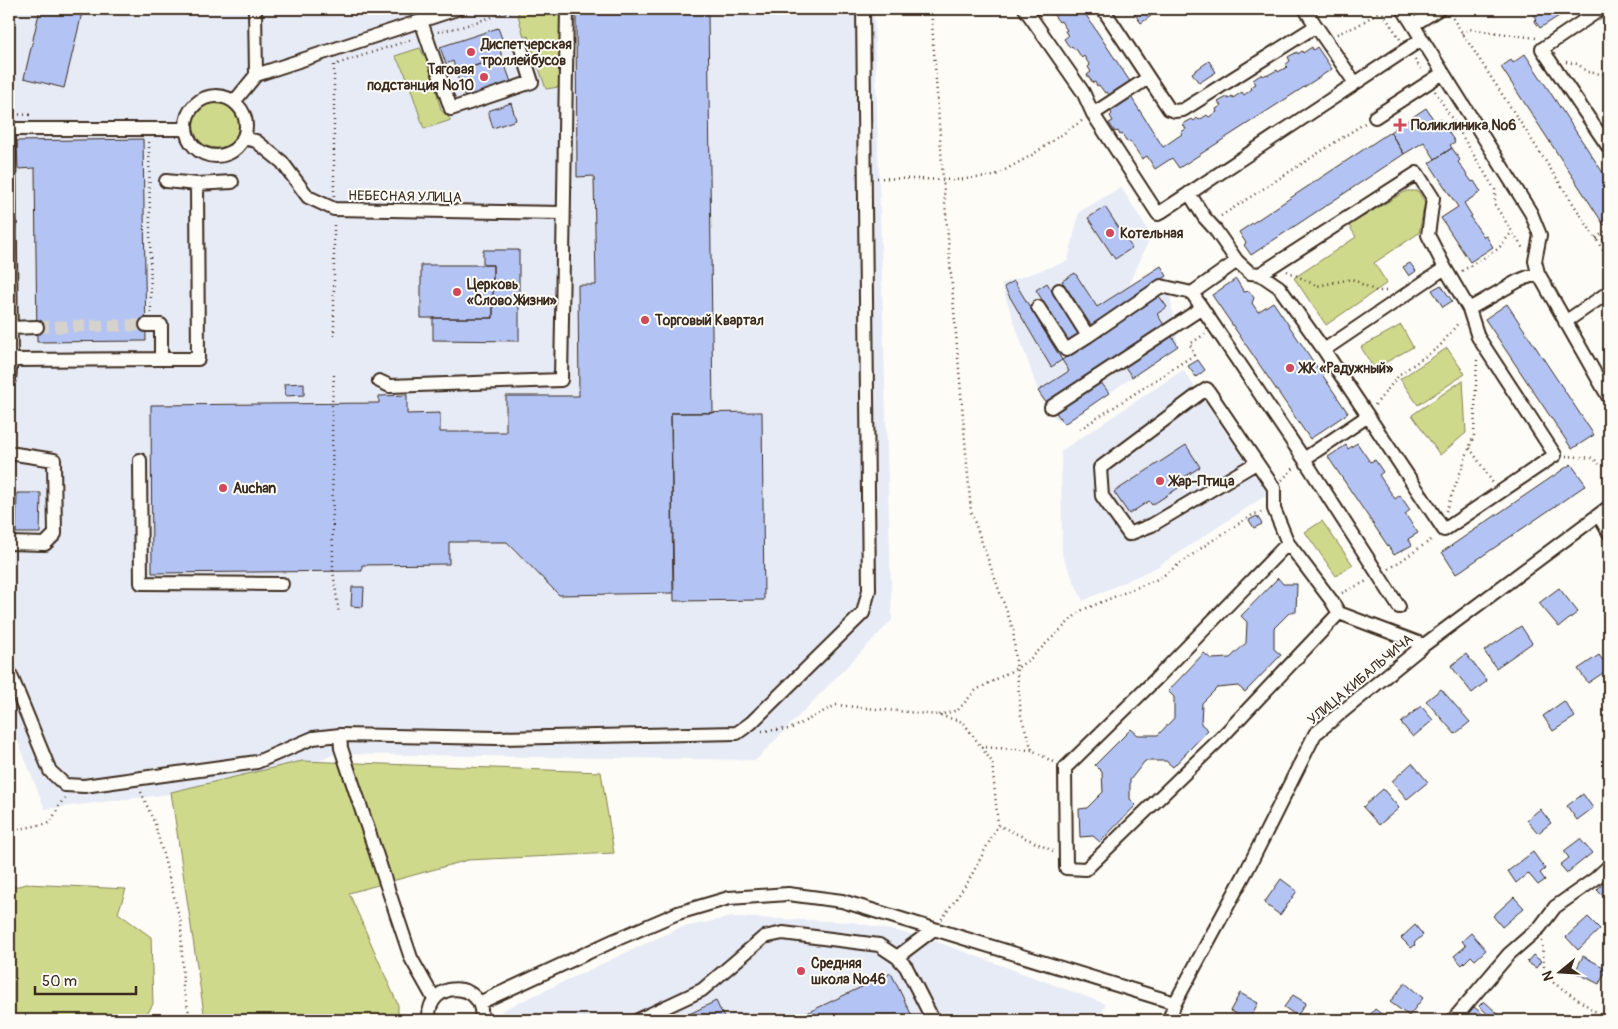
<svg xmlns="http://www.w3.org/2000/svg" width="1618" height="1029" viewBox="0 0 1618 1029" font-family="Pangolin,sans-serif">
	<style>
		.built { fill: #e7ebf6 }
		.green { fill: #ced98c; stroke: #848255 }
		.building { fill: #b3c4f4; stroke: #3b2a1e }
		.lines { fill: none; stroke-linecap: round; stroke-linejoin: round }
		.minor-tunnel { stroke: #d6d2cc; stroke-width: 12; stroke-dasharray: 12 6; stroke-linecap: butt }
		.minor-casing { stroke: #3b2a1e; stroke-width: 16 }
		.path { stroke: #3b2a1e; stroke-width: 2.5; stroke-dasharray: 1 4; stroke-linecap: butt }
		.minor { stroke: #fdfcf7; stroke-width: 12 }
		.poi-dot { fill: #d1495b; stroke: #fdfcf7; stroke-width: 2 }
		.labels { text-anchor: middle; stroke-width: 4; stroke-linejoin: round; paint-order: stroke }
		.poi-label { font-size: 14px; font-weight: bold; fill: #3b2a1e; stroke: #fdfcf7; text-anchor: start }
		.street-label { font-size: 14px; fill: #3b2a1e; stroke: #fdfcf7 }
	</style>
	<rect width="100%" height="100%" fill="#fdfcf7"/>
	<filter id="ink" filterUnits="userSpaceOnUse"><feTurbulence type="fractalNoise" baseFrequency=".02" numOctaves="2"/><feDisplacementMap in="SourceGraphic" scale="10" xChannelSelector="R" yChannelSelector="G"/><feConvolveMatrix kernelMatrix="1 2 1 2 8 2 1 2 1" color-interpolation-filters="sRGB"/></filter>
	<g filter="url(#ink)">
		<path class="built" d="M9 9H874L892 620 756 760 335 754 270 782 45 809 9 719Z
			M1121 187 1151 235 1129 286 1161 266 1167 276 1178 346 1064 424 1053 416 1038 391 1001 284 1068 261 1079 212Z
			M1183 370 1268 494 1157 567 1083 601 1062 555 1061 451Z
			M732 917 852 922 924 937 1106 1004 1098 1020H506L501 1011 679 928Z"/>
		<path class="green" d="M519 9H562V121L558 120 559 87 546 89 528 36 524 37 518 15Z
			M420 48 431 69 441 110 451 120 424 129 407 77 395 56Z
			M193 125a23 23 0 1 1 46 0a23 23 0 1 1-46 0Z
			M1406 191H1418L1425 202 1419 233 1374 263 1387 283 1326 325 1294 278 1356 237 1349 225Z
			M1401 325 1413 347 1374 369 1361 347Z
			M1447 348 1465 374 1418 405 1400 379Z
			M1463 380 1466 433 1440 455 1412 415Z
			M1322 521 1353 565 1336 576 1305 532Z
			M302 761 601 772 614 853 468 860 349 893 398 1005V1020H205L171 792Z
			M27 884 126 889 118 913 151 937 153 1004 144 1020H9V888Z"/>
		<path class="building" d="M40 9H83L64 88 24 78Z
			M1044 9H1082L1131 83 1110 96 1107 92 1105 93 1099 85 1097 86 1095 82 1093 83 1087 75 1091 72 1088 67 1090 65 1087 61 1084 56 1082 58 1076 49 1075 50 1072 46 1070 48 1064 39 1068 36 1065 31 1067 30 1064 26 1061 21 1059 22 1053 14 1052 15 1049 11 1047 12Z
			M1131 9H1146L1151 16 1141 23Z
			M1530 9H1570L1540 28 1534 20 1537 19Z
			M708 13 713 413H671L673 593 559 595 507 542H449V564L362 565V571L152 573 151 405 379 403V396L407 395V414L440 413V432H506V396H579L578 285H596L594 176 577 177 576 14Z
			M498 28 504 44 499 46 502 57 456 72 453 61 446 64 440 47Z
			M1312 47 1313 50 1317 47 1332 69 1179 168 1172 158 1155 169 1147 156 1142 159 1130 141 1127 142 1122 134 1120 135 1118 131 1115 132 1109 123 1113 121 1110 116 1112 114 1110 110 1131 97 1163 147 1182 134 1181 132 1186 129 1183 124 1192 119 1194 121 1197 118 1199 120 1207 115 1209 117 1217 112 1216 109 1221 106 1218 102 1227 97 1228 99 1232 96 1233 98 1242 92 1244 95 1252 89 1250 87 1256 84 1253 80 1262 74 1263 76 1267 74 1268 75 1277 70 1278 72 1287 67 1285 65 1290 61 1288 57 1297 52 1298 54 1302 51 1303 53Z
			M1525 54 1609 182V222L1604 225 1501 67 1511 60 1513 63Z
			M502 57 511 82 465 98 456 72Z
			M1209 61 1216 72 1199 83 1192 73Z
			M511 103 516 120 493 128 488 111Z
			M1426 108 1435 122 1440 119 1455 142 1450 145 1452 148 1435 159 1424 142 1404 154 1390 132Z
			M1390 132 1404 154 1251 255 1244 245 1246 243 1239 232Z
			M143 139 146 341 37 342 35 168 18 169 17 141Z
			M1452 148 1460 160 1458 162 1472 182 1474 181 1481 192 1464 203 1472 216 1470 217 1484 237 1486 236 1493 247 1470 262 1441 218 1458 207 1429 163Z
			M1105 207 1132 248 1115 259 1088 218Z
			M483 250H519V341L433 340V318H493V265H483Z
			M1410 263 1416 271 1409 276 1403 267Z
			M421 265H493V318H421Z
			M1161 266 1167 276 1091 325 1062 281 1075 273 1097 307Z
			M1236 279 1244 292 1249 291 1254 298 1252 303 1258 312 1273 302 1348 413 1310 439 1212 295Z
			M1014 281 1062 360 1051 367 1004 287Z
			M1047 283 1078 334 1068 341 1036 290Z
			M1441 285 1452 301 1443 307 1432 290Z
			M1159 296 1167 307 1157 314 1164 325 1046 403 1038 391 1069 371 1062 360Z
			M1507 304 1594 435 1572 449 1485 319Z
			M1171 335 1178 346 1132 377 1125 367Z
			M1198 360 1205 370 1196 377 1188 366Z
			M1100 381 1109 393 1064 424 1055 411Z
			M304 383V395L285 396 284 384Z
			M762 412 764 600 674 601 671 413Z
			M1357 443 1370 462 1375 460 1383 472 1379 475 1395 499 1400 495 1410 510 1405 514 1418 533 1408 539 1412 545 1394 555 1328 457 1346 445 1348 449Z
			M1186 445 1200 467 1180 480 1183 485 1152 505 1149 501 1129 514 1114 492Z
			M1571 464 1586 485 1456 574 1442 552Z
			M17 493H41L40 533H16Z
			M1257 516 1262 524 1254 528 1249 520Z
			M1278 578 1283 584H1297L1296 612H1290L1274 628V649L1281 655 1245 692 1238 686 1217 688 1202 703 1201 724 1208 730 1173 767 1166 761H1145L1130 780V799L1136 805 1100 842 1093 836 1080 837 1079 809 1087 808 1103 792 1102 772 1095 765 1131 729 1138 735H1158L1174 718V697L1168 691 1204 653 1211 659 1230 658 1246 643 1247 622 1241 616Z
			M352 587H364L363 607 351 606Z
			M1559 588 1578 612 1559 627 1539 603Z
			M1521 626 1532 643 1496 668 1484 651Z
			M1466 654 1487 681 1472 693 1451 666Z
			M1599 655 1609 669 1588 683 1578 669Z
			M1441 689 1470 722 1455 734 1426 701Z
			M1564 701 1575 717 1553 731 1543 716Z
			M1421 706 1433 720 1413 737 1401 723Z
			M1412 763 1428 782 1407 799 1392 781Z
			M1383 789 1399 808 1379 825 1363 807Z
			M1583 794 1593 808 1577 820 1567 806Z
			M1540 809 1551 823 1538 833 1527 820Z
			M1580 839 1592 853 1567 873 1560 865 1569 858 1564 851Z
			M1533 852 1545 869 1540 873 1545 880 1538 885 1528 873 1516 883 1508 871Z
			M1281 879 1297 891 1280 915 1264 903Z
			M1605 881 1609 886V902L1597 890Z
			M1514 897 1524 908 1502 927 1493 916Z
			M1588 917 1600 929 1578 950 1566 937Z
			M1415 925 1423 935 1414 943 1415 945 1411 948 1401 938Z
			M1471 933 1486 950 1475 960 1471 956 1462 965 1454 956 1466 946 1462 941Z
			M1533 955 1541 961 1536 968 1527 962Z
			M1583 956 1607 969 1599 984 1575 972Z
			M891 973 914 1020H792Z
			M1405 983 1423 998 1409 1016 1390 1002Z
			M1240 993 1258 1003 1249 1020 1230 1011Z
			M1293 995 1306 1003 1297 1016 1284 1007Z
			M716 1001 725 1020H677Z
			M1484 1001 1498 1014 1494 1020 1479 1006Z
			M1473 1006 1485 1016 1481 1020H1470L1465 1016Z
			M1375 1009 1389 1020H1366Z"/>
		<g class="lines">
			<path class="minor-tunnel" d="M37 327 146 325"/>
			<g class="minor-casing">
				<path id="minor" d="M1025 9 1083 92 1093 114 1158 214 1422 39
					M1103 9 1169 109 1175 111 1183 110 1316 26 1355 83
					M1305 9 1316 26
					M1403 9 1531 213 1540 235 1535 261 1538 273 1609 398
					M1601 9 1542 49 1609 148
					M421 21 451 109 532 82 521 48
					M1413 25 1439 9
					M256 75 457 9
					M186 126a30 30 0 1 1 60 0a30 30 0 1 1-60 0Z
					M234 102 256 75 255 9
					M1093 114 1148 78
					M1375 117 1443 73
					M9 129H186
					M243 138 256 141 282 162 308 197 334 209 563 213
					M197 184 232 182
					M1189 193 1204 217 1214 228 1237 261 1250 273 1260 274 1417 173 1433 198 1428 235 1445 268 1469 309
					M1237 261 1192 293 1304 459
					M1445 268 1324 350 1444 530 1555 455 1478 337 1469 309 1518 281 1538 273
					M1260 274 1279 287 1324 350
					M1059 290 1088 336 1161 286 1192 293
					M1038 307 1066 350 1088 336
					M1565 322 1609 292
					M10 328 37 327
					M161 359H198L197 184 166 181
					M11 360 161 359V325H146
					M9 380 11 360 9 129
					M379 381 390 386 561 380 567 9
					M1051 407 1202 308
					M1368 416 1304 459 1399 607
					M9 453 54 460 55 534 45 544 9 543
					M140 460 141 583 282 584
					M1256 463 1152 525 1129 534 1102 496 1100 468 1199 394 1207 389 1274 488V509L1288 543 1331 600 1339 613 1424 645
					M1599 516 1609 533
					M1288 543 1156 679 1065 768 1066 868 1086 869 1221 738 1339 613
					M9 671 50 771 65 785 84 786 257 762 313 738 340 735 497 738 737 733 751 723 863 613 869 590 863 9
					M340 735 341 748 411 958 434 999
					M897 957 934 929 1175 1003
					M479 1003 615 940 678 913 729 898 788 894 842 901 934 929
					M429 1020C426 978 487 980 481 1020
					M638 1020 702 990 764 937 783 933 879 945 897 957 906 967 933 1020
					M1169 1020 1175 1003 1248 868 1315 734 1424 645 1609 507
					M1453 1020 1509 954 1540 927 1555 907 1595 879 1609 866"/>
			</g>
			<path class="path" d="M671 9V13
				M931 9 943 179 971 512 1013 629 1021 716 1032 750 1055 763
				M1380 9 1400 39
				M1450 14 1609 259
				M438 32 461 27 510 11 554 9
				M1337 34 1357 26 1383 9
				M1462 34 1469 29 1536 38
				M1415 60 1423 72
				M1566 62 1578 64 1587 72 1609 75
				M1435 91 1495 190V205L1524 250
				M9 114 32 115
				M149 142 151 314
				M877 178 956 180 994 176 1032 155 1083 120
				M334 196V65L413 39
				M1221 216 1365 123
				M1596 238 1609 229
				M1597 239 1609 240
				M1287 271 1317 286 1352 279 1376 291H1387
				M1462 271 1498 249 1512 232
				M1605 310V324L1609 355
				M334 336V222
				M334 375 332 404 333 571 339 614
				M1375 405 1400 374 1439 347 1459 322
				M1080 429 1194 355 1190 344 1205 334
				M1470 448 1493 483
				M1566 456 1593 458 1599 464
				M1282 480 1294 468
				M1446 511 1474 435 1477 359
				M1389 569 1434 538
				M1342 593 1369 580
				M939 715 958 710 976 690 1017 668 1030 659 1080 611 1160 578 1210 542 1254 514 1263 512
				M762 731 790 729 836 705 938 715 963 722 992 762 998 825 968 882 941 920
				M981 747 1032 750
				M141 792 155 824 181 923 183 989 191 1020
				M998 825 1053 851
				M9 831 50 823 62 801 66 798
				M1542 941 1544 967 1548 979 1608 1020"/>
			<use href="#minor" class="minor"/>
		</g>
	</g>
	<g class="poi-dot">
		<circle cx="471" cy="52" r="5"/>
		<circle cx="484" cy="77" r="5"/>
		<path d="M1397.5 117.5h5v5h5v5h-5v5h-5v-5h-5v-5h5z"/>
		<circle cx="1110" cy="233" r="5"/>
		<circle cx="457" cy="292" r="5"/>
		<circle cx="645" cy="320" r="5"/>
		<circle cx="1290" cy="368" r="5"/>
		<circle cx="1160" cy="481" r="5"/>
		<circle cx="223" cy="488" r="5"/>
		<circle cx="801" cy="971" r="5"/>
	</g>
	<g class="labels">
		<g class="poi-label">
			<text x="481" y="49">Диспетчерская<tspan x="481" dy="16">троллейбусов</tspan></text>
			<text x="474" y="74" text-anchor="end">Тяговая<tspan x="474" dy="16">подстанция №10</tspan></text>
			<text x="1411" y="130">Поликлиника №6</text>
			<text x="1120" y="238">Котельная</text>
			<text x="467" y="289">Церковь<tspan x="467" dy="16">«Слово Жизни»</tspan></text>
			<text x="655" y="325">Торговый Квартал</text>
			<text x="1300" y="373">ЖК «Радужный»</text>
			<text x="1170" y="486">Жар-Птица</text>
			<text x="233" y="493">Auchan</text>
			<text x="811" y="968">Средняя<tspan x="811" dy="16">школа №46</tspan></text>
		</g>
		<g class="street-label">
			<text transform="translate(405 196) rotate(1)" y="5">НЕБЕСНАЯ УЛИЦА</text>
			<text transform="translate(1360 679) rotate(-40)" y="5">УЛИЦА КИБАЛЬЧИЧА</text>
		</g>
	</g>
	<rect width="1618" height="1029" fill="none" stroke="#fdfcf7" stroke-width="30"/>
	<rect x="15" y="15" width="1588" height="999" fill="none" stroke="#3b2a1e" stroke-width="2" filter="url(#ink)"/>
	<g transform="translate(1560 972) rotate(252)" stroke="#fdfcf7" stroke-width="4" paint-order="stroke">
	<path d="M0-4L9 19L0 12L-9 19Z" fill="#3b2a1e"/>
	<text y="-8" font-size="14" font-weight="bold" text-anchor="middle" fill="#3b2a1e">N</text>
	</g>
	<path d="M35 986v8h101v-8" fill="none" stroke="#3b2a1e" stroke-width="2.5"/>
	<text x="42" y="986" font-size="15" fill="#3b2a1e" stroke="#fdfcf7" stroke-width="4" paint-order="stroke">50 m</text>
</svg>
